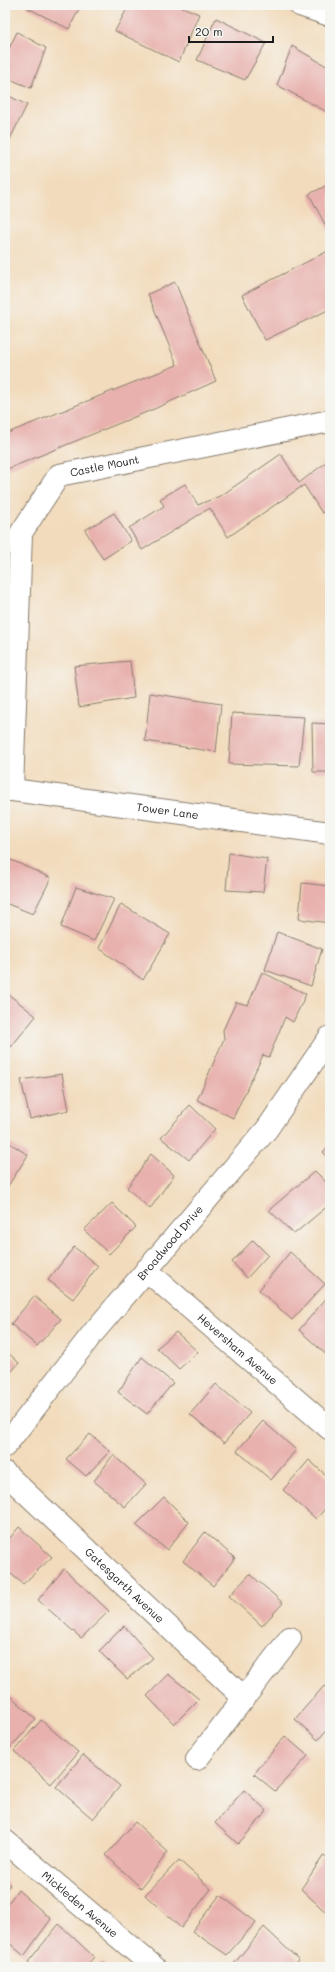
<svg xmlns="http://www.w3.org/2000/svg" width="335" height="1972" viewBox="0 0 335 1972" font-family="Mali,sans-serif">
	<style>
		.building { fill: #e8b1ad }
		.lines { fill: none; stroke-linecap: round; stroke-linejoin: round }
		.street-casing { stroke: #877c6c; stroke-width: 24 }
		.street { stroke: #fff; stroke-width: 22 }
		.labels { text-anchor: middle; stroke-width: 3; stroke-linejoin: round; paint-order: stroke }
		.street-label { font-size: 11px; fill: #1c1c1c; stroke: #f6f6f2 }
	</style>
	<rect width="100%" height="100%" fill="#f6f6f2"/>
	<filter id="ink" filterUnits="userSpaceOnUse"><feTurbulence type="fractalNoise" baseFrequency=".025" numOctaves="2"/><feDisplacementMap in="SourceGraphic" scale="8" xChannelSelector="R" yChannelSelector="G"/><feConvolveMatrix kernelMatrix="1 2 1 2 8 2 1 2 1" color-interpolation-filters="sRGB"/></filter>
	<filter id="wash" filterUnits="userSpaceOnUse"><feTurbulence type="fractalNoise" baseFrequency=".012" numOctaves="4" result="noise"/><feDisplacementMap in="SourceGraphic" scale="16" xChannelSelector="R" yChannelSelector="G"/><feGaussianBlur stdDeviation="0.9" result="paint"/><feColorMatrix in="noise" values="0 0 0 0 0 0 0 0 0 0 0 0 0 0 0 0 0 1.4 0 .05"/><feComposite in="paint" operator="in"/></filter>
	<g filter="url(#wash)">
		<rect width="100%" height="100%" fill="#f2dbbc"/>
		<g id="blocks">
			<path class="building" d="M26 5H81L69 29 26 7Z
				M129 5H178L199 14 179 62 115 31Z
				M216 18 266 43 245 80 197 60Z
				M17 32 46 48 31 88 5 77V57Z
				M292 46 330 68 329 113 277 85Z
				M5 94 27 105 9 141 5 139Z
				M330 184V234L309 194Z
				M330 250V309L265 340 242 295Z
				M175 282 216 381 154 409 5 470V434L177 365 148 294Z
				M281 454 299 483 329 460 330 508 322 513 304 485 228 537 210 508 142 550 129 528 164 506 160 499 185 484 198 505 222 495Z
				M114 513 131 541 103 559 85 530Z
				M5 550 12 565 5 568Z
				M130 661 134 698 79 707 74 666Z
				M150 693 221 704 216 752 145 741Z
				M232 713 304 717 299 766 229 764Z
				M312 723 330 724V772H313Z
				M229 853 267 859 263 892 226 890Z
				M9 859 51 878 33 914 5 903V870Z
				M302 883 330 886V923L299 919Z
				M76 887 114 899 94 941 61 927Z
				M121 904 170 934 143 980 99 948Z
				M277 932 322 949 311 986 265 970Z
				M262 972 306 994 293 1022 285 1017 269 1057 263 1055 233 1118 197 1100 224 1039 223 1030 236 1002 248 1005Z
				M8 994 36 1016 11 1047 5 1042V997Z
				M62 1074 69 1110 30 1119 21 1080Z
				M190 1105 215 1129 189 1160 161 1138Z
				M5 1140 28 1155 8 1186 5 1185Z
				M330 1145V1159L323 1152Z
				M151 1154 174 1175 150 1209 127 1188Z
				M315 1171 330 1186V1204L294 1234 269 1210Z
				M112 1203 136 1227 109 1254 84 1230Z
				M253 1240 268 1255 247 1278 232 1262Z
				M74 1247 98 1266 73 1299 48 1280Z
				M290 1252 325 1284 292 1320 259 1290Z
				M330 1294V1358L299 1330Z
				M34 1296 61 1319 37 1346 11 1324Z
				M176 1332 198 1352 179 1369 157 1348Z
				M5 1350 19 1363 5 1379Z
				M142 1357 173 1383 147 1414 118 1392Z
				M216 1384 250 1413 224 1443 190 1414Z
				M263 1421 296 1450 271 1480 237 1451Z
				M90 1434 110 1451 86 1476 66 1459Z
				M113 1455 146 1484 125 1507 94 1481Z
				M309 1460 330 1479V1503L316 1519 283 1490Z
				M164 1497 189 1522 167 1550 136 1525Z
				M19 1527 52 1557 23 1584 5 1569V1544Z
				M205 1532 235 1558 213 1586 183 1561Z
				M64 1569 109 1611 81 1638 38 1600Z
				M250 1574 283 1603 262 1626 229 1596Z
				M124 1626 153 1658 127 1679 99 1651Z
				M168 1674 199 1699 174 1724 147 1696Z
				M324 1686 330 1691V1726L318 1740 295 1719Z
				M5 1691 36 1719 10 1748 5 1744Z
				M41 1720 78 1752 51 1784 14 1751Z
				M285 1736 308 1756 275 1791 254 1774Z
				M83 1755 120 1786 93 1819 56 1787Z
				M244 1790 267 1811 238 1844 215 1823Z
				M135 1822 168 1852 141 1888 106 1855Z
				M324 1855 330 1860V1916L301 1889Z
				M179 1860 211 1889 181 1928 145 1895Z
				M5 1881 10 1885 5 1891Z
				M18 1890 51 1919 24 1956 5 1939V1907Z
				M220 1895 256 1922 227 1955 192 1931Z
				M59 1924 94 1957 85 1967H34L28 1962Z
				M264 1927 299 1960 292 1967H235L233 1965Z
				M102 1962 108 1967H97Z"/>
		</g>
	</g>
	<g filter="url(#ink)">
		<use href="#blocks" fill-opacity="0" stroke="#877c6c" stroke-width="1"/>
		<g class="lines">
			<g class="street-casing">
				<g id="street">
					<path d="M300 5 330 15"/>
					<path id="s1" d="M5 789 330 833"/>
					<path id="s2" d="M12 790 21 533 59 475 330 421"/>
					<path id="s3" d="M146 1270 330 1429"/>
					<path id="s4" d="M5 1446 93 1333 267 1129 330 1037"/>
					<path id="s5" d="M5 1473 244 1698"/>
					<path d="M197 1759 290 1638"/>
					<path id="s6" d="M5 1841 154 1967"/>
				</g>
			</g>
			<use href="#street" class="street"/>
		</g>
	</g>
	<g class="labels">
		<g class="street-label">
			<text dy="4" stroke="none"><textPath href="#s2" startOffset="373">Castle Mount</textPath></text>
			<text dy="4" stroke="none"><textPath href="#s1" startOffset="164">Tower Lane</textPath></text>
			<text dy="4" stroke="none"><textPath href="#s4" startOffset="262">Broadwood Drive</textPath></text>
			<text dy="4" stroke="none"><textPath href="#s3" startOffset="121">Heversham Avenue</textPath></text>
			<text dy="4" stroke="none"><textPath href="#s5" startOffset="164">Gatesgarth Avenue</textPath></text>
			<text dy="4" stroke="none"><textPath href="#s6" startOffset="98">Mickleden Avenue</textPath></text>
		</g>
	</g>
	<rect width="335" height="1972" fill="none" stroke="#f6f6f2" stroke-width="20"/>
	<path d="M189 36v6h84v-6" fill="none" stroke="#1c1c1c" stroke-width="2"/>
	<text x="195" y="36" font-size="12" fill="#1c1c1c" stroke="#f6f6f2" stroke-width="3" paint-order="stroke">20 m</text>
</svg>
